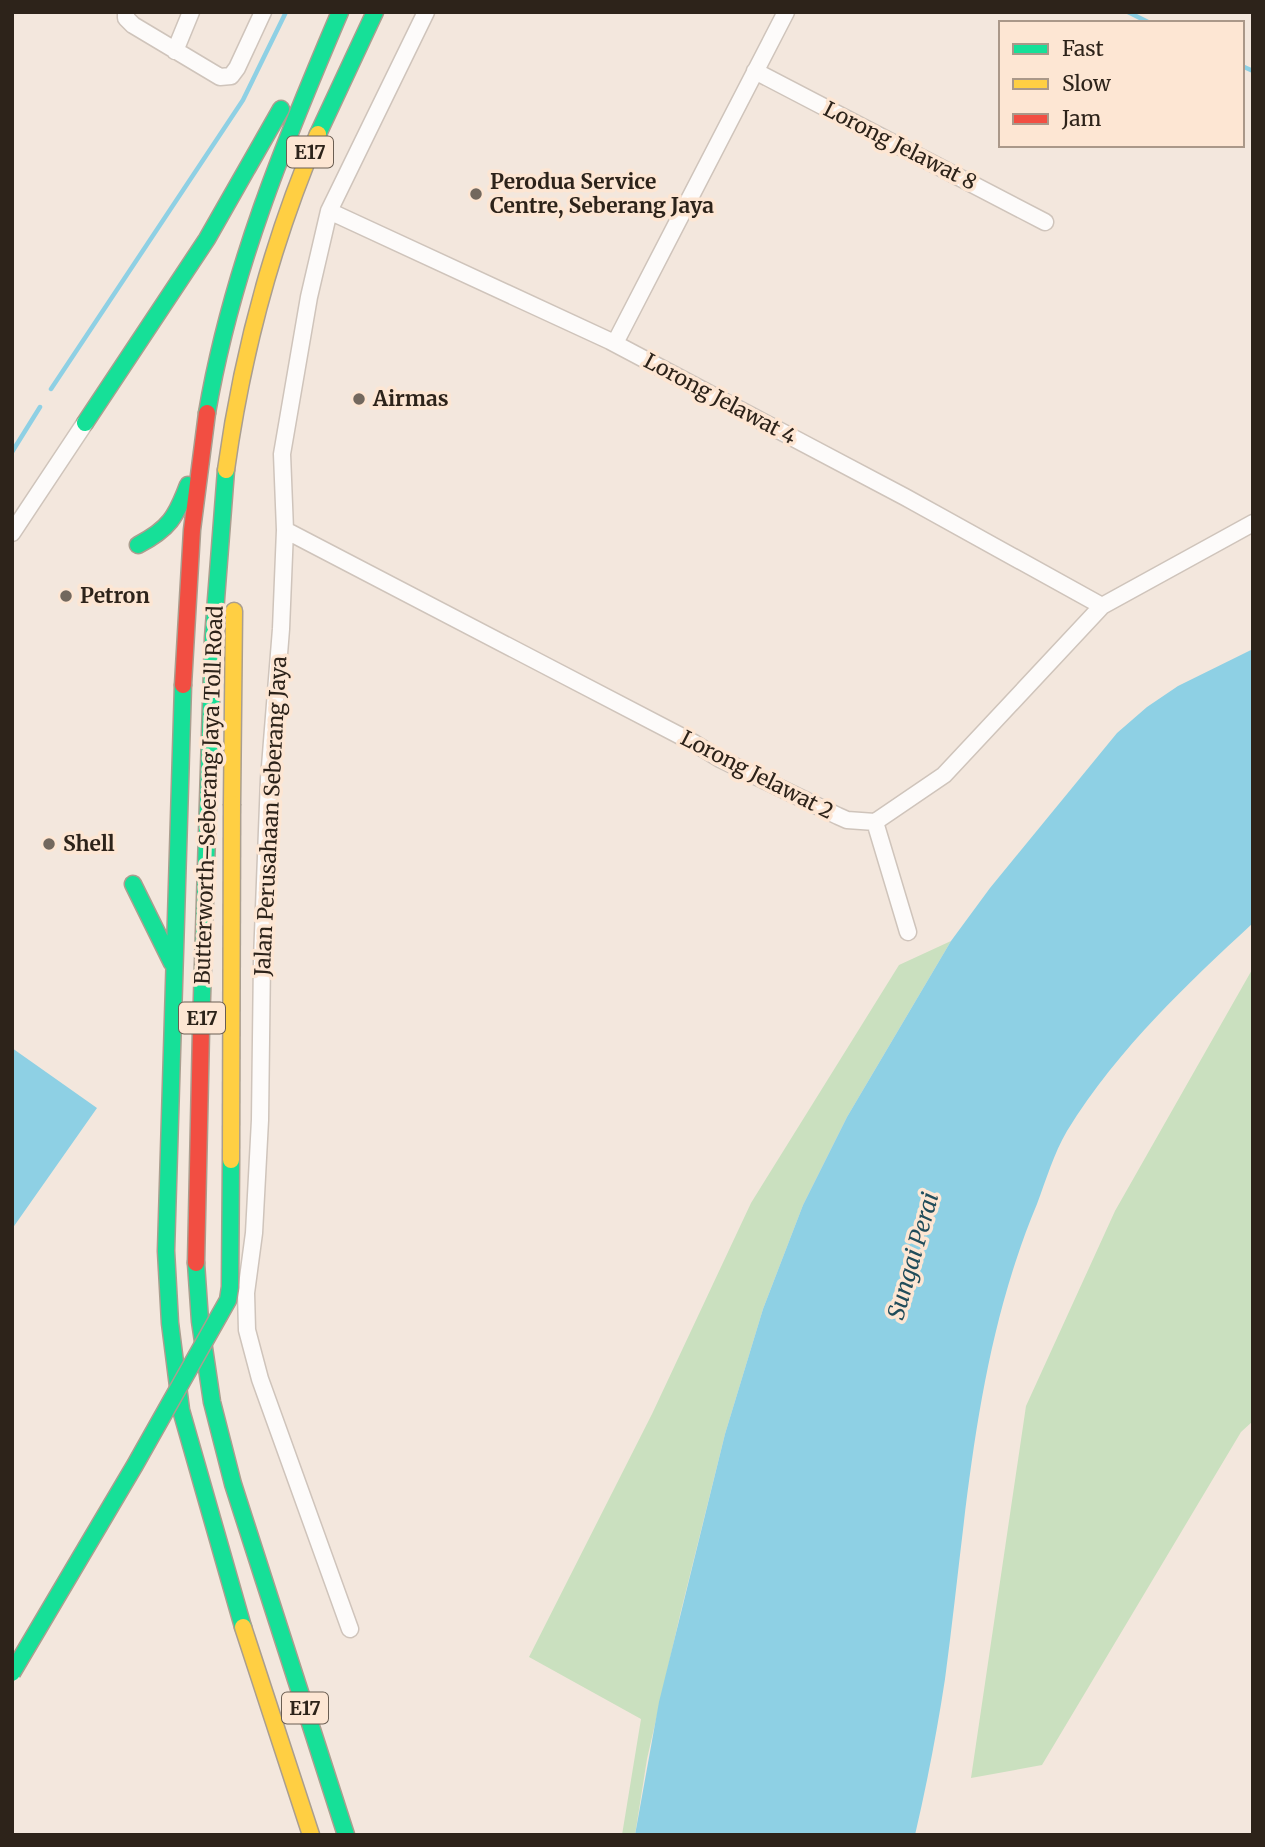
<svg xmlns="http://www.w3.org/2000/svg" width="1265" height="1847" viewBox="0 0 1265 1847" font-family="Merriweather,serif">
	<style>
		.green { fill: #cae0bf }
		.water { fill: #8ed0e4 }
		.lines { fill: none; stroke-linecap: round; stroke-linejoin: round }
		.stream { stroke: #8ed0e4; stroke-width: 4.5 }
		.street-casing { stroke: #cfc4bb; stroke-width: 19 }
		.fast-casing { stroke: #aa9e8f; stroke-width: 19 }
		.slow-casing { stroke: #aa9e8f; stroke-width: 19 }
		.jam-casing { stroke: #aa9e8f; stroke-width: 19 }
		.street { stroke: #fdfbfa; stroke-width: 16 }
		.fast { stroke: #16e098; stroke-width: 16 }
		.slow { stroke: #ffcf43; stroke-width: 16 }
		.jam { stroke: #f24e42; stroke-width: 16 }
		.fast-bridge-casing { stroke: #aa9e8f; stroke-width: 19; stroke-linecap: butt }
		.slow-bridge-casing { stroke: #aa9e8f; stroke-width: 19; stroke-linecap: butt }
		.fast-bridge { stroke: #16e098; stroke-width: 16 }
		.slow-bridge { stroke: #ffcf43; stroke-width: 16 }
		.poi-dot { fill: #72685e; stroke: #fde6d3; stroke-width: 2.5 }
		.labels { text-anchor: middle; stroke-width: 7; stroke-linejoin: round; paint-order: stroke }
		.shield { fill: #fde6d3; stroke: #6b5e52; stroke-width: 2 }
		.shield-label { font-size: 19px; font-weight: bold; fill: #2d231a }
		.street-label { font-size: 21px; fill: #2d231a; stroke: #fde6d3 }
		.poi-label { font-size: 21px; font-weight: bold; fill: #2d231a; stroke: #fde6d3; text-anchor: start }
		.water-label { font-size: 23px; font-style: italic; fill: #204c5a; stroke: #fde6d3 }
	</style>
	<rect width="100%" height="100%" fill="#f3e7dd"/>
	<path class="green" d="M951 941 847 1117 803 1205 763 1309 725 1434 680 1615 647 1759 635 1835H622L641 1719 529 1657 652 1414 751 1203 899 965Z
		M1253 968V1421L1241 1432 1042 1765 971 1778 1026 1406 1115 1211Z"/>
	<path class="water" d="M1253 649V923C1184 987 1117 1050 1067 1131 1054 1153 1046 1180 1037 1204 973 1357 967 1517 945 1679 937 1732 927 1783 915 1835H635L659 1702 725 1434 763 1309 803 1205 847 1117 951 941 990 888 1117 733 1147 707 1178 686Z
		M12 1048 97 1108 12 1229Z"/>
	<g class="lines">
		<path class="stream" d="M1128 12 1150 23
			M1242 66 1253 71
			M51 389 243 100 286 12
			M12 452 40 407"/>
		<g class="street-casing">
			<path id="street" d="M126 12V18L133 25 220 77 231 76 237 68 263 12
				M175 51 191 12
				M755 71 1045 222
				M329 211 610 341 905 497 1102 606
				M615 343 786 12
				M285 530 694 743 720 759 838 816 847 820 875 822 944 775 1102 606 1253 523
				M12 533 85 423
				M875 822 908 932
				M350 1629 260 1379 247 1330 246 1293 254 1233 260 1120 262 959 269 779 281 629 285 530 282 454 309 297 329 211 426 12"/>
		</g>
		<g class="fast-casing">
			<path id="fast" d="M318 134 375 12
				M207 413C231 272 284 143 340 12
				M85 423 207 239 281 109
				M138 545C169 529 176 517 188 485
				M183 685 166 1251 170 1323 181 1410 243 1627
				M133 884 172 963
				M201 1030 213 638 226 470
				M196 1263 200 1321 212 1402 233 1484 346 1835"/>
		</g>
		<g class="slow-casing">
			<path id="slow" d="M226 470C242 354 272 242 318 134
				M232 804 234 611
				M243 1627 311 1835"/>
		</g>
		<g class="jam-casing">
			<path id="jam" d="M183 685 192 530 207 413
				M196 1263 201 1030"/>
		</g>
		<use href="#street" class="street"/>
		<use href="#fast" class="fast"/>
		<use href="#slow" class="slow"/>
		<use href="#jam" class="jam"/>
		<g class="fast-bridge-casing">
			<path id="fast-bridge" d="M12 1673 135 1465 228 1300 230 1287 231 1160"/>
		</g>
		<g class="slow-bridge-casing">
			<path id="slow-bridge" d="M231 1160 232 804"/>
		</g>
		<use href="#fast-bridge" class="fast-bridge"/>
		<use href="#slow-bridge" class="slow-bridge"/>
	</g>
	<g class="poi-dot">
		<circle cx="476" cy="194" r="7"/>
		<circle cx="359" cy="399" r="7"/>
		<circle cx="66" cy="596" r="7"/>
		<circle cx="49" cy="844" r="7"/>
	</g>
	<g class="labels">
		<g class="shield">
			<rect x="287" y="136.5" width="46" height="31" rx="5"/>
			<rect x="179" y="1002.5" width="46" height="31" rx="5"/>
			<rect x="282" y="1692.5" width="46" height="31" rx="5"/>
		</g>
		<g class="shield-label">
			<text x="310" y="159">E17</text>
			<text x="202" y="1025">E17</text>
			<text x="305" y="1715">E17</text>
		</g>
		<g class="street-label">
			<text transform="translate(900 146) rotate(27)" y="7">Lorong Jelawat 8</text>
			<text transform="translate(720 399) rotate(28)" y="7">Lorong Jelawat 4</text>
			<text transform="translate(757 775) rotate(27)" y="7">Lorong Jelawat 2</text>
			<text transform="translate(209 795) rotate(-88)" y="7">Butterworth–Seberang Jaya Toll Road</text>
			<text transform="translate(271 816) rotate(-87)" y="7">Jalan Perusahaan Seberang Jaya</text>
		</g>
		<g class="poi-label">
			<text x="490" y="189">Perodua Service<tspan x="490" dy="24">Centre, Seberang Jaya</tspan></text>
			<text x="373" y="406">Airmas</text>
			<text x="80" y="603">Petron</text>
			<text x="63" y="851">Shell</text>
		</g>
		<g class="water-label">
			<text transform="translate(913 1256) rotate(-74)" y="8">Sungai Perai</text>
		</g>
	</g>
	<rect width="1265" height="1847" fill="none" stroke="#2d231a" stroke-width="28"/>
	<rect x="999" y="21" width="245" height="126" fill="#fde6d3" stroke="#aa9889" stroke-width="2"/>
	<rect x="1013" y="44" width="35" height="10" fill="#16e098" stroke="#aa9889" stroke-width="2"/>
	<text x="1062" y="56" font-size="21" fill="#2d231a">Fast</text>
	<rect x="1013" y="79" width="35" height="10" fill="#ffcf43" stroke="#aa9889" stroke-width="2"/>
	<text x="1062" y="91" font-size="21" fill="#2d231a">Slow</text>
	<rect x="1013" y="114" width="35" height="10" fill="#f24e42" stroke="#aa9889" stroke-width="2"/>
	<text x="1062" y="126" font-size="21" fill="#2d231a">Jam</text>
</svg>
